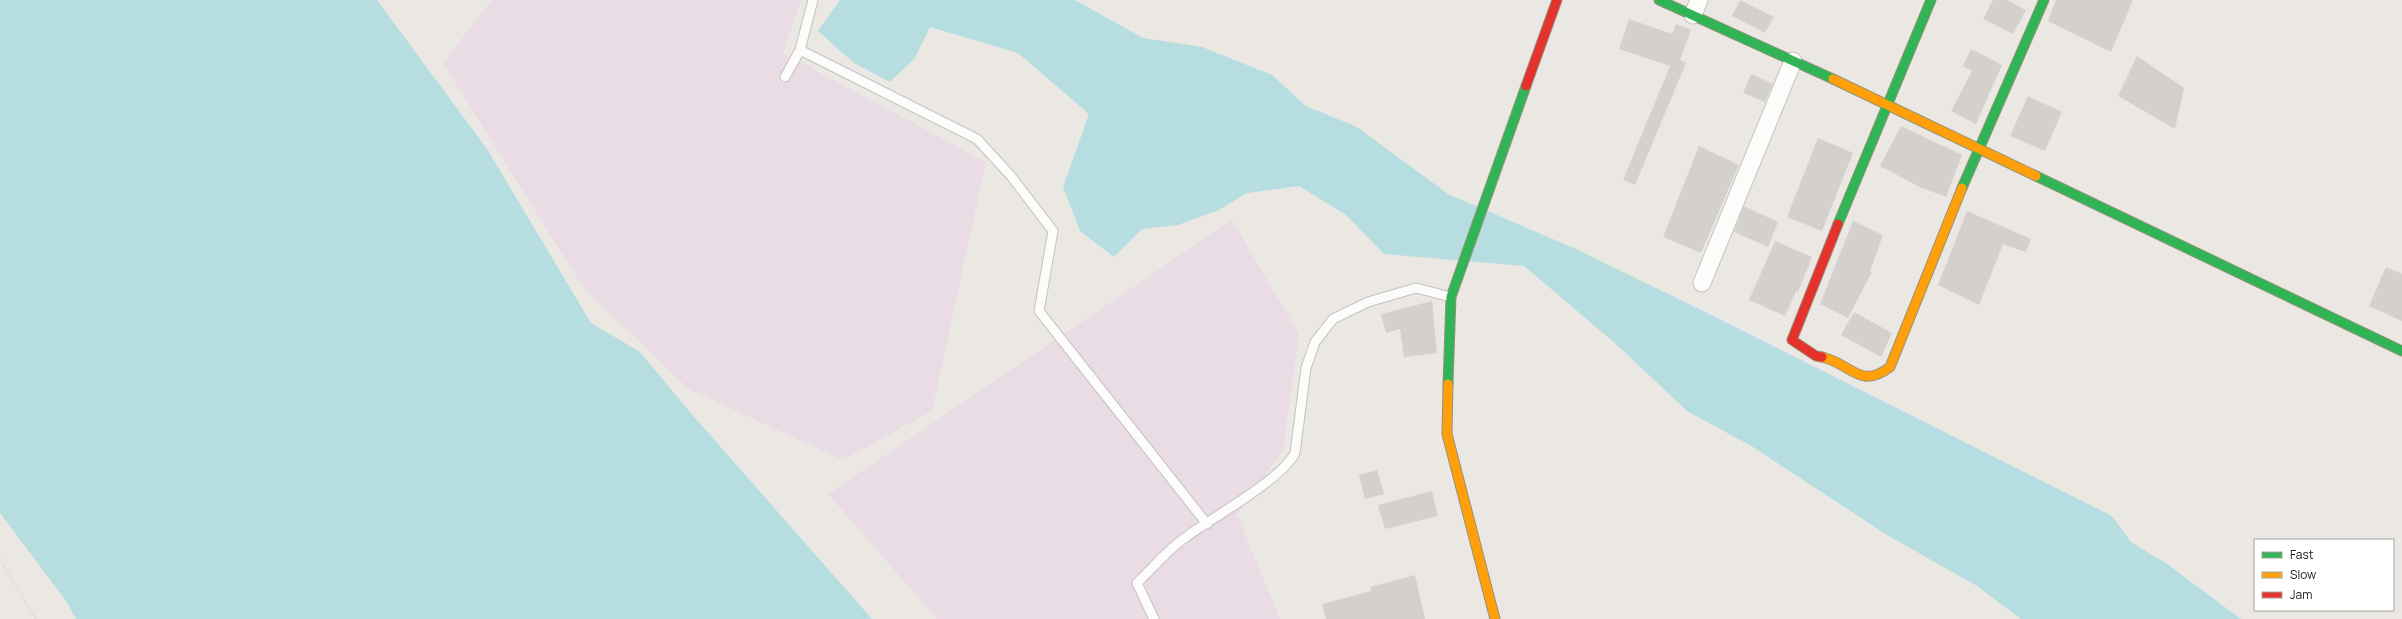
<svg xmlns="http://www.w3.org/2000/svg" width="2402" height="619" viewBox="0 0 2402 619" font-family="Manrope,sans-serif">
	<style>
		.industrial { fill: #e9dce5 }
		.water { fill: #b6dddf }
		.building { fill: #d3d0cd }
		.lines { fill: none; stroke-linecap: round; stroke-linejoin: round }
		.lane-casing { stroke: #c3c2c0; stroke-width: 11 }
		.street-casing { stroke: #c3c2c0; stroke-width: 19 }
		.fast-casing { stroke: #95937c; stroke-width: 11 }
		.slow-casing { stroke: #95937c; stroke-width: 11 }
		.jam-casing { stroke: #95937c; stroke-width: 11 }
		.path { stroke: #ead8d8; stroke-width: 2.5; stroke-dasharray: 2 2; stroke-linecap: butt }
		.lane { stroke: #fcfcfb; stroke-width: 9 }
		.street { stroke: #fcfcfb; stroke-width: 17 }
		.fast { stroke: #30b455; stroke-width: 9 }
		.slow { stroke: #ff9f0a; stroke-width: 9 }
		.jam { stroke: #e5322d; stroke-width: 9 }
	</style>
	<rect width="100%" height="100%" fill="#ebe8e4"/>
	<path class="industrial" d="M492 0H801L783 53 986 162 932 411 843 460 689 389 585 290 443 63Z
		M1232 220 1299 334 1283 450 1237 515 1280 619H937L828 494Z"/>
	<path class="water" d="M0 0H377L487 149 591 323 640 352 689 411 872 619H76L66 601 0 513Z
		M840 0H1075L1143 38 1202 47 1272 75 1306 106 1357 127 1448 194 1576 249 1701 310 2112 516 2131 542 2167 564 2241 619H2021L1977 586 1887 535 1753 447 1687 411 1616 344 1524 266 1384 254 1346 215 1299 186 1247 193 1219 210 1178 225 1142 229 1114 257 1080 231 1063 187 1089 114 1018 53 930 27 915 58 890 82 854 63 818 31Z"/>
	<path class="building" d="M1740 0 1774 17 1765 33 1732 16Z
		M1993 0H2007L2026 10 2013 34 1983 19Z
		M2056 0H2133L2111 52 2048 21Z
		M1629 19 1672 34 1676 24 1691 30 1680 60 1686 63 1635 185 1623 180 1670 66 1619 49Z
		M1971 49 2002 65 1976 124 1951 111 1972 71 1963 66Z
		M2137 56 2184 88 2175 129 2118 96Z
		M1751 74 1773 84 1765 102 1743 93Z
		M2028 96 2062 112 2045 151 2010 136Z
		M1901 126 1962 155 1946 197 1920 187 1880 166Z
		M1818 138 1853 153 1822 231 1787 217Z
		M1699 146 1739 165 1701 253 1663 237Z
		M1744 206 1778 222 1768 247 1734 232Z
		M1967 211 2031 239 2026 252 2003 244 1979 305 1938 285Z
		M1853 221 1883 235 1870 271 1872 272 1848 318 1820 304Z
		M1775 241 1812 257 1798 292 1796 291 1785 316 1749 300Z
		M2386 267 2402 274V321L2369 306Z
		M1432 301 1437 353 1404 357 1400 329 1386 333 1381 314Z
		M1854 312 1892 333 1881 357 1841 335Z
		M1377 470 1384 494 1365 499 1359 475Z
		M1432 491 1438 516 1385 529 1378 505Z
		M1415 575 1425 619H1326L1322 604 1371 591 1370 587Z"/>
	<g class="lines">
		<g class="lane-casing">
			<path id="lane" d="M813 0 800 50 977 139 1011 176 1053 231 1039 311 1207 524
				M785 77 800 50
				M1154 619 1137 583C1153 568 1168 549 1186 537 1213 517 1280 481 1295 453L1306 368 1315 342 1333 319 1368 302 1416 288 1451 297"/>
		</g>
		<g class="street-casing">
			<path id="street" d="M1693 15 1699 0
				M1702 283 1793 61"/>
		</g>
		<g class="fast-casing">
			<path id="fast" d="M1659 0 1833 79
				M2036 176 2402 351
				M1962 188 2044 0
				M1838 224 1931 0
				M1448 384 1451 297 1526 86"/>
		</g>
		<g class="slow-casing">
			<path id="slow" d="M1833 79 2036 176
				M1822 357C1852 364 1860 390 1890 367L1962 188
				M1448 384 1447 434 1495 619"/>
		</g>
		<g class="jam-casing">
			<path id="jam" d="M1526 86 1557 0
				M1822 357 1816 356 1792 340 1838 224"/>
		</g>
		<path class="path" d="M0 559 36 619"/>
		<use href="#lane" class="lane"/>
		<use href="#street" class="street"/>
		<use href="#fast" class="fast"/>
		<use href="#slow" class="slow"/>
		<use href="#jam" class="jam"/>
	</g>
	<rect x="2254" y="539" width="140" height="72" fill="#ffffff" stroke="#a4a4a4"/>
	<rect x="2262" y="552" width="20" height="6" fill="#30b455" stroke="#a4a4a4"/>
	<text x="2290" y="559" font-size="12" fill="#1c1c1c">Fast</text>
	<rect x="2262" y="572" width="20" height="6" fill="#ff9f0a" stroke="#a4a4a4"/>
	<text x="2290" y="579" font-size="12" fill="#1c1c1c">Slow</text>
	<rect x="2262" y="592" width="20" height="6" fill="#e5322d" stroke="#a4a4a4"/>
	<text x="2290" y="599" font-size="12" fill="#1c1c1c">Jam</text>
</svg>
